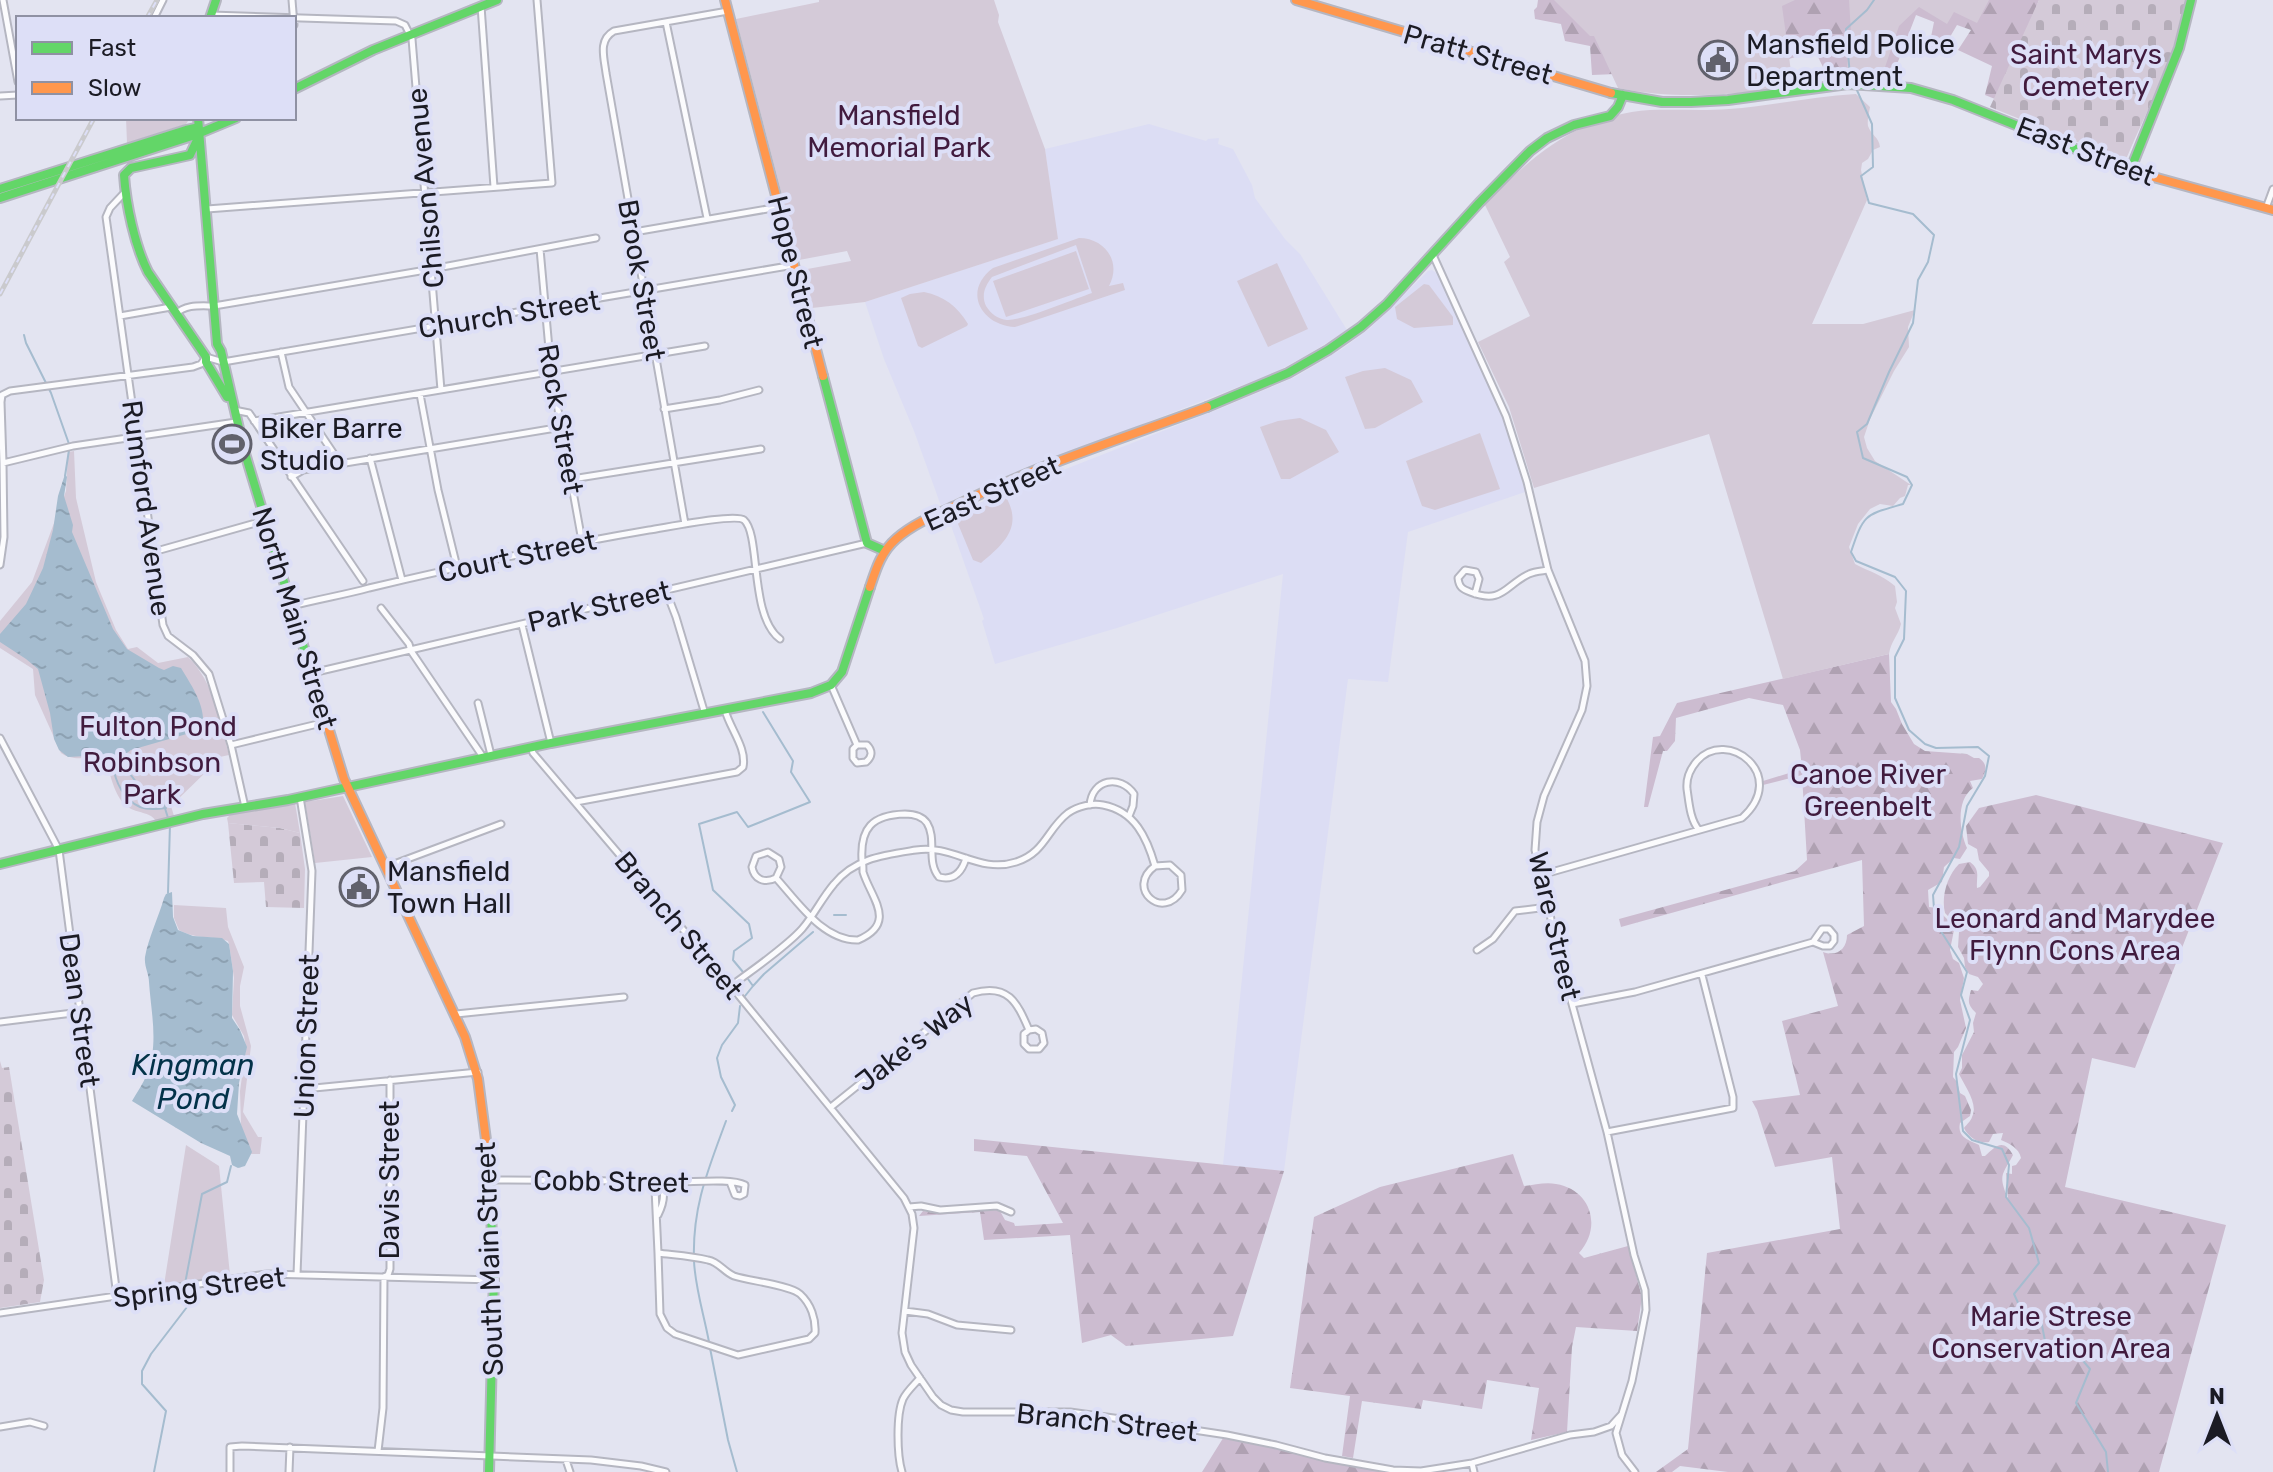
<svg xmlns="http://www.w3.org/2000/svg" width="2273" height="1472" viewBox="0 0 2273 1472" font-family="Rubik,sans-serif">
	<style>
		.built { fill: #dcddf4 }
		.forest { fill: url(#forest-firs) }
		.cemetery { fill: url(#cemetery-stones) }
		.green { fill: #d4cad8; fill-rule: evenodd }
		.water { fill: url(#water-ripples) }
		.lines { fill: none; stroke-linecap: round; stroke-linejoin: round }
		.stream { stroke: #a5bccf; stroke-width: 2 }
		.street-casing { stroke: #b5b6c1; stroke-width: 9 }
		.fast-casing { stroke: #b5b6c1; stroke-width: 12 }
		.slow-casing { stroke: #b5b6c1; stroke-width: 12 }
		.street { stroke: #fbfbfd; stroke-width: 5 }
		.fast { stroke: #63d668; stroke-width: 8 }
		.slow { stroke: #ff974d; stroke-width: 8 }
		.rail-casing { stroke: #cacacd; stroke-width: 5 }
		.rail { stroke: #dddff7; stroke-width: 2; stroke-dasharray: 6; stroke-linecap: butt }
		.labels { text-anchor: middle; stroke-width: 8; stroke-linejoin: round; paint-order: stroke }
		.poi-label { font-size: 28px; fill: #1b1b24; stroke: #dddff7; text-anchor: start }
		.street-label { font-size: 28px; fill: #1b1b24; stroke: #dddff7 }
		.park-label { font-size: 28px; fill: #411b3e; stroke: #dddff7 }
		.water-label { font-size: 30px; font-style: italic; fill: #033249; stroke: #dddff7 }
	</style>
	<defs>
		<pattern id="forest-firs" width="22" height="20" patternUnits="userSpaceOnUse" patternTransform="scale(2)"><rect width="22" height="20" fill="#ccbcd0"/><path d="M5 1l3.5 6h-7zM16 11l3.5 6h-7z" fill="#afa1b2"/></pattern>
		<pattern id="cemetery-stones" width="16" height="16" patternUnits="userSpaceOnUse" patternTransform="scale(2)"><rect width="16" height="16" fill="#d4cad8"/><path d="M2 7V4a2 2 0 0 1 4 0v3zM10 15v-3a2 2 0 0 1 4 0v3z" fill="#b5adb9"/></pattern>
		<pattern id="water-ripples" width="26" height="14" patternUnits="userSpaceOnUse" patternTransform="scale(2)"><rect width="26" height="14" fill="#a5bccf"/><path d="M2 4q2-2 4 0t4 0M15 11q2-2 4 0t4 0" fill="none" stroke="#8da1b2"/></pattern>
	</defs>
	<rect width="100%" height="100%" fill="#e3e4f1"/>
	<path class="built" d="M1149 124 1206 141 1208 139 1219 138 1218 144 1233 149 1252 185 1255 198 1285 239 1300 254 1347 330 1309 354 1274 373 974 490 941 506 914 431 884 359 865 302 1057 239 1045 149Z
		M1432 270 1439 275 1492 391 1516 455 1525 492 1408 532 1388 682 1348 679 1284 1171 1223 1165 1283 574 1117 628 995 664 982 621 984 619 948 517 974 505 1224 407 1295 377 1342 349 1369 329 1428 271Z"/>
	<path class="forest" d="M1538 0H1575L1617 74 1592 75 1590 46 1565 41 1561 24 1535 19 1534 10 1537 7Z
		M1765 0H2039L2000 101 1985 95 1992 66 1958 50 1971 30 1957 25 1940 54 1928 52 1934 22 1916 15 1894 72 1827 75 1815 51 1779 62Z
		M1889 654 1891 702 1896 709 1902 724 1914 744 1925 751 1967 754 1974 758H1979C1988 764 1986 771 1982 779L1970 781 1973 788C1956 800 1959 830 1967 848L1960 859 1954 858 1944 867 1942 882 1928 890 1929 907 1936 908 1950 922 1954 930 1950 950 1953 959 1959 963 1964 978 1960 1000 1966 1028 1958 1047 1954 1052 1953 1077 1957 1082 1960 1093 1965 1096 1971 1110 1970 1116 1960 1123C1957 1137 1968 1140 1979 1145L1982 1156H1985C1995 1147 2003 1137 2013 1155 2002 1176 1998 1174 2008 1199L2006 1173 2012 1174V1166L2016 1165 2021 1158C2019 1148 2010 1144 2001 1140L2003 1133 1993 1134 1989 1142C1979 1144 1968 1137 1964 1128 1967 1124 1971 1121 1972 1117 1979 1104 1964 1085 1959 1074L1962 1068V1055L1974 1032 1973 1023 1976 1013C1967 1004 1968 1001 1971 990L1978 991 1983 984 1978 977 1969 974 1965 967 1964 958 1958 947 1959 932 1957 925 1945 913C1941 897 1947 876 1959 864L1970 862C1981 870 1976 877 1977 888L1980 887 1989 876V872L1979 860 1977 849 1968 844 1966 826 1979 808 2036 795 2223 843 2135 1068 2092 1058 2065 1187 2226 1225 2159 1472H1728L1680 1466 1672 1472H1656L1688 1449 1707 1253 1840 1229 1832 1157 1775 1167 1757 1110 1752 1101 1800 1095 1782 1021 1838 1006 1823 952C1837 957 1847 949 1847 935L1864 926 1862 860 1621 927 1619 919 1795 871 1807 860 1802 775 1763 785V781L1802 769 1800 750 1783 705 1749 698 1676 718 1675 741 1667 751H1663L1648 807H1644L1653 737 1660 736 1677 703Z
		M974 1139 1284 1171 1233 1336 1126 1346 1111 1335 1082 1343 1070 1235 984 1240 980 1212 919 1216 923 1211 935 1213 996 1209 1000 1211 1005 1220 1014 1223 1015 1226 1063 1223 1027 1156 974 1151Z
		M1513 1154 1524 1186C1535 1185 1545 1182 1556 1184 1592 1190 1602 1228 1579 1253L1584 1258 1628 1246 1642 1297 1637 1331 1576 1327 1572 1347 1567 1432 1531 1440 1539 1388 1487 1380 1482 1409 1423 1400 1421 1409 1362 1401 1353 1458 1342 1456 1350 1396 1290 1388 1314 1217 1380 1187Z
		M1225 1435 1386 1469 1383 1472H1202Z"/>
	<path class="cemetery" d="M2039 0H2186C2176 55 2149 106 2127 157L2122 160 2117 158 1990 107Z
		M228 823 280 828 300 833 305 869 304 908 266 907 264 882 234 883Z
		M0 1061 2 1068 9 1067 44 1280 40 1302 0 1308Z"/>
	<path class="green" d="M819 0H994L999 15 998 22 1045 149 1058 239 865 302 812 308 802 270 851 261 847 251 799 260 736 19 819 2Z
		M1554 0H1795L1782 6 1793 86C1733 95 1677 100 1618 88L1594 36H1590Z
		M1849 0H1989L1977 23 1954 12 1947 24 1919 7 1899 26 1881 79H1851L1847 67 1851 33Z
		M1856 94 1870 107C1869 113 1867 120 1868 126 1871 135 1879 137 1880 147L1873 150 1868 159 1862 163 1861 170 1867 200 1812 324H1863L1915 310 1908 327 1909 347 1894 371 1870 419 1864 437 1867 448 1875 461 1911 485H1908L1905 496 1900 498 1893 506 1880 504 1870 509 1858 524 1849 547 1855 564C1870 572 1881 574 1895 586L1897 602 1895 608 1901 624C1898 636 1891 641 1889 654L1783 679 1709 434 1534 488 1509 407 1478 342 1530 316 1504 262 1510 257 1485 205C1529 157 1581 114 1650 110 1676 109 1703 111 1729 109 1772 106 1814 96 1856 94Z
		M126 118H190L186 124 127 143Z
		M1079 238C1105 238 1122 262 1109 286L1123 283 1125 290 1015 327C981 325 962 291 993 268ZM1076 245 1092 293C1074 299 1022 321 1007 320 998 319 991 314 986 306 981 295 985 286 992 277Z
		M1076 251 1089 289 1006 317 993 281Z
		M1277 263 1308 329 1268 347 1237 281Z
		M1424 284 1429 285 1453 317V325L1414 328 1397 319 1395 307Z
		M924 292C944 296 957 306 968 324L967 326 922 348 918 346 901 298 910 294Z
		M1385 368 1411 380 1423 402 1375 428 1365 429 1345 377 1363 371Z
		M1300 418 1326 430 1339 452 1290 479H1281L1260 427 1278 421Z
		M1480 433 1500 489 1435 510 1422 506 1406 461Z
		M74 451 76 498 96 582 116 630 128 649 137 647 158 663 188 657C214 682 220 721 229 755L215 758 209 769 171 806 174 816 156 821C149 811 138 814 128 807 114 798 109 770 105 755 91 757 73 762 61 753L35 695 33 669 0 648V621L32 582 66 491 68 452Z
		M1006 497C1023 527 1004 544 981 563L973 560 956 519Z
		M343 796 372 857 315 863 305 802Z
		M295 803 300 833 280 828 228 823 227 818 230 815Z
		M174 905 226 908 228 927 244 967 240 986V1006L251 1046 243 1112 258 1137H262L260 1154H251L241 1125 240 1091 246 1048 244 1036 232 1015 234 978 229 944 228 941C210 935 197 940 179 930L174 918Z
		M186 1145 219 1166 230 1275 164 1285Z"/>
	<path class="water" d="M65 474 67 477 64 496 73 525 72 532 113 629 127 649 159 668 164 670 173 666 181 668C191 685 205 704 203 725L197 731 131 750 124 755 108 759 105 755 68 757 59 750 54 739 50 713 38 669 26 659 0 642V634L26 604 43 568 53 530 58 496Z
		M172 892 173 917 178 930 193 936 222 938 229 944 233 971 232 1018 240 1030 247 1047 239 1083 237 1114 252 1152 245 1166 238 1168 232 1165 230 1156 201 1143 132 1101C137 1092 143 1084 147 1074 159 1044 151 1013 149 982 149 974 144 966 145 957 148 939 159 916 164 898L166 894Z"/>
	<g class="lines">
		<path class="stream" d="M1853 82 1850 76 1846 29 1867 10 1874 0
			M1856 88 1872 124 1873 167 1861 176 1869 203 1913 214 1934 235 1928 262 1918 280 1913 323 1889 372 1867 424 1857 432 1863 458 1907 477 1912 485 1903 504C1865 515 1864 513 1851 552L1856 561 1895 577 1906 591 1904 639 1895 657V698L1909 730 1925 744 1936 748 1978 747 1989 756 1985 776 1967 806 1959 847 1933 895 1935 922 1967 972 1961 995 1970 1020 1956 1074 1963 1131 1972 1140 2002 1149 2009 1165 2006 1197 2029 1228 2039 1263 2014 1294 2025 1318 2041 1320 2045 1341 2067 1342 2090 1369 2076 1403 2106 1452 2108 1472
			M24 335 26 343 51 393 69 444
			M65 476 69 450
			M117 757 140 787 164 805 168 818
			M117 759 113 765C115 782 124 800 140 807 148 810 158 809 166 808
			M168 893 170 824
			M834 915H846
			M743 972 733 960 734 951 752 938 749 924 713 890 699 824 737 812 748 827 810 802 791 772 793 761 763 712
			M753 986 764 974 813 932
			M745 996 753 986 748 979
			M732 1111 735 1105 721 1077 717 1058 722 1045 738 1023 740 1006
			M709 1342C704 1315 695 1287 694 1261 692 1207 708 1170 726 1121
			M710 1348 728 1440 737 1472
			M154 1472 166 1411 142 1384V1371L151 1354 187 1307 184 1289 202 1194 227 1182 231 1166"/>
		<g class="street-casing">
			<path id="street" d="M3 0 18 82
				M292 0 294 25
				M481 6 494 187
				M211 15 396 21 405 25 412 39 441 390
				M154 18 163 0
				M666 22 707 218
				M0 96 18 95
				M125 192 110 208 106 217 163 625 168 636 193 655 209 674 231 745 245 807
				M2266 208 2273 189
				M207 209 552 183 537 0
				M634 232 779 207
				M540 249 551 371 582 541
				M1433 255 1506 416 1527 482 1548 570 1585 661 1587 686 1582 710 1544 796 1537 822 1535 850 1563 971 1607 1132 1634 1255 1645 1290 1646 1310 1632 1381 1616 1433 1622 1455 1635 1472
				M176 314C185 304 201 306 214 306L432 269 596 238
				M120 316 171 307
				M281 352 289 387 340 463
				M420 394 438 490 457 567
				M664 409 720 400 759 390
				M234 410 249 413 363 581
				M254 421 705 346
				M370 458 402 580
				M3 463 1 402 2 395 10 391 193 367 201 364 206 357 223 362 794 265
				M291 477 303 470 562 427
				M572 479 761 449
				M685 524 606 73C604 57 598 40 614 31L728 11
				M153 552 266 520
				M0 565 4 537 3 463 73 446 236 422
				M666 591 676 617 705 714
				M1475 594 1479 579 1476 572 1465 570 1458 578C1459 587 1462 589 1470 592 1503 605 1505 585 1529 574 1535 571 1542 571 1548 570
				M292 606C318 599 344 595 369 588 462 566 555 546 649 530 664 528 735 513 744 520 761 535 749 616 780 639
				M381 608 409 644 411 651 483 757
				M522 625 551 743
				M312 673 867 543
				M831 685 857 745 853 749V758L857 763 866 762C872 757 873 751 867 745H857
				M478 703 491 755
				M0 738 59 850 117 1296
				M231 745 326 722
				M531 747 533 753 731 986 904 1198 912 1214 914 1228 902 1333 905 1352 911 1365 933 1397 941 1405 951 1410 963 1412H1070L1121 1419 1227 1435 1276 1445 1325 1458 1393 1470 1421 1471 1472 1463 1570 1435 1594 1432 1611 1426 1621 1415
				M576 802 737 772 743 767C747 748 730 729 725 710
				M1090 805C1092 779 1120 774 1134 794L1133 806 1129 816
				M386 867 501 824
				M1541 875 1742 818C1790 775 1727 727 1697 761 1690 769 1686 778 1687 789 1689 802 1690 820 1699 830
				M776 878 781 867 779 859 768 852 756 856 752 867C754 879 764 884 776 878 797 901 823 941 858 940 898 923 871 898 863 872 863 871 863 861 862 860 860 828 872 815 905 814 913 814 922 816 927 823 937 839 926 862 939 877 954 881 962 872 966 858
				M1477 950 1493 939 1515 911 1548 907
				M731 986C752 970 785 948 802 929 814 915 822 898 834 884 855 858 884 855 916 850 953 844 979 874 1016 862 1045 853 1047 829 1068 813 1078 806 1092 803 1103 805 1135 811 1147 838 1155 866 1125 888 1163 922 1182 890L1181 875 1170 865 1155 866
				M1572 1004 1635 992 1813 942 1822 929H1829L1834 935V941L1830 946H1823L1813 942
				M456 1014 624 997
				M0 1022 81 1012
				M304 1089 478 1072
				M831 1107 973 993C1008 983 1017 1002 1029 1030L1024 1034V1044L1029 1049H1039L1044 1043 1042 1033 1036 1029 1029 1030
				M1607 1132 1733 1108V1097L1702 975
				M491 1180C553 1180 615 1181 678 1182 695 1182 732 1178 745 1185L744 1194 740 1196 735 1195 730 1182
				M909 1207 921 1206 940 1210 997 1206 1011 1212
				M658 1215C663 1205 666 1192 660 1182
				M658 1253 660 1314 667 1328 675 1334 738 1355 809 1339 815 1333C816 1319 811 1304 800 1294 790 1285 749 1281 734 1276 724 1272 719 1262 708 1260 692 1256 674 1255 658 1253L655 1189 660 1182
				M297 1275 312 871 300 797
				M905 1311 928 1314 957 1325 1011 1330
				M0 1313 267 1274 494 1280
				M0 1427 30 1422 44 1426
				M378 1451 383 1408 384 1277 388 1275 390 1269V1080
				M566 1460 570 1472
				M1472 1463 1474 1472
				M230 1472V1447L242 1446 591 1460 641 1466 666 1472
				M289 1472 290 1447
				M902 1472C897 1455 896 1415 903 1399 907 1391 914 1385 920 1378"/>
		</g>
		<g class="fast-casing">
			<path id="fast" d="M210 18 216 0
				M294 89 373 50 497 0
				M1611 93 1662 102H1691L1728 100 1848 84 1911 88 1953 100 2128 170
				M198 118 217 344 221 351 244 450 310 668
				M198 138 190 155 131 168 124 175C126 205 135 246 148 272L206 357V362L227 397
				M2130 171 2179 48 2191 0
				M0 189 186 130 195 128 200 132
				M0 198 195 135 236 118
				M823 376 867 543 885 551
				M1207 407 1288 373 1328 350 1361 327 1387 304 1479 203 1530 151 1547 138 1574 125 1610 116 1618 107 1623 95
				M0 864 203 814 288 800 551 743 811 693 831 685 842 672 870 587
				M488 1155 494 1275 489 1472"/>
		</g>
		<g class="slow-casing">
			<path id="slow" d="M725 0 823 376
				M1296 0 1611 93
				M2128 170 2273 210
				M870 587C876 569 881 552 896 539 913 524 935 515 955 506 1035 466 1124 438 1207 407
				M310 668 344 779 465 1037 478 1079 488 1155"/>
		</g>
		<use href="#street" class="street"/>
		<use href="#fast" class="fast"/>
		<use href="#slow" class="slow"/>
		<g class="rail-casing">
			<path id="rail" d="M147 18 157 0
				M0 294 94 118"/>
		</g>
		<use href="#rail" class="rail"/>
	</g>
	<defs>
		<g id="civic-ring" transform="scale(2)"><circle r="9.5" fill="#dddff7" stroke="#61616c" stroke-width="1.5"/><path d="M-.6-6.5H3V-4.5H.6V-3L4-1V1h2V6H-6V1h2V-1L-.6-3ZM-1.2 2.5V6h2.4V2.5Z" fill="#61616c"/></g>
		<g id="stadium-ring" transform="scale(2)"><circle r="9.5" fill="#dddff7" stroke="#61616c" stroke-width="1.5"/><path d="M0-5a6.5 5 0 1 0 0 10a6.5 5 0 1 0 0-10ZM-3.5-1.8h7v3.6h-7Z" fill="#61616c"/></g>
	</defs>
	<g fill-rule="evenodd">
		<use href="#civic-ring" x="1718" y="60"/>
		<use href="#stadium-ring" x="232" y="444"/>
		<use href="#civic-ring" x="359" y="887"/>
	</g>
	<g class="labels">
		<g class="poi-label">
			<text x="1746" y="54">Mansfield Police<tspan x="1746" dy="32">Department</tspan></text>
			<text x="260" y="438">Biker Barre<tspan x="260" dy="32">Studio</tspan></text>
			<text x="387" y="881">Mansfield<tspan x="387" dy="32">Town Hall</tspan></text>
		</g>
		<g class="street-label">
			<text transform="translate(1478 54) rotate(16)" y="10">Pratt Street</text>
			<text transform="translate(2086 151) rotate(21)" y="10">East Street</text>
			<text transform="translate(425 188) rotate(-95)" y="10">Chilson Avenue</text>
			<text transform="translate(796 272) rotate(76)" y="10">Hope Street</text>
			<text transform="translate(642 280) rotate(80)" y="10">Brook Street</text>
			<text transform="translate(509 314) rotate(-9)" y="10">Church Street</text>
			<text transform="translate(561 419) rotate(80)" y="10">Rock Street</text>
			<text transform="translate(992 493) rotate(-24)" y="10">East Street</text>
			<text transform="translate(147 508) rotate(82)" y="10">Rumford Avenue</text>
			<text transform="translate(517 556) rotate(-12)" y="10">Court Street</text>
			<text transform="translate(599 606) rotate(-13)" y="10">Park Street</text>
			<text transform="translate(295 618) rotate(73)" y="10">North Main Street</text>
			<text transform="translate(679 925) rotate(50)" y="10">Branch Street</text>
			<text transform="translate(1555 926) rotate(77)" y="10">Ware Street</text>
			<text transform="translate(80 1010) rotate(82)" y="10">Dean Street</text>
			<text transform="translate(306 1036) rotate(-88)" y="10">Union Street</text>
			<text transform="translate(914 1042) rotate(-38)" y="10">Jake's Way</text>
			<text transform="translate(389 1180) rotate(-90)" y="10">Davis Street</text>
			<text transform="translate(611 1181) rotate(1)" y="10">Cobb Street</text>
			<text transform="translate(489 1259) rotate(-92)" y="10">South Main Street</text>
			<text transform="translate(199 1287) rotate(-7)" y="10">Spring Street</text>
			<text transform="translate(1107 1422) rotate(6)" y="10">Branch Street</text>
		</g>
		<g class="park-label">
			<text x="2086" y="64">Saint Marys<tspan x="2086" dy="32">Cemetery</tspan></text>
			<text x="899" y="125">Mansfield<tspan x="899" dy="32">Memorial Park</tspan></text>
			<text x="158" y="736">Fulton Pond</text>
			<text x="152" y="772">Robinbson<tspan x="152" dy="32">Park</tspan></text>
			<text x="1868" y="784">Canoe River<tspan x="1868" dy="32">Greenbelt</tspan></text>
			<text x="2075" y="928">Leonard and Marydee<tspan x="2075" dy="32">Flynn Cons Area</tspan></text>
			<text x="2051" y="1326">Marie Strese<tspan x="2051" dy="32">Conservation Area</tspan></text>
		</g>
		<g class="water-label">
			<text x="193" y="1075">Kingman<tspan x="193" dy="34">Pond</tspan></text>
		</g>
	</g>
	<rect x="16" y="16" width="280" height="104" fill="#dddff7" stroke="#8f91a3" stroke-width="2"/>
	<rect x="32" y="42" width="40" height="12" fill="#63d668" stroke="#8f91a3" stroke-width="2"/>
	<text x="88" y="56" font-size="24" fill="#1b1b24">Fast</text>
	<rect x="32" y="82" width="40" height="12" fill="#ff974d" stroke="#8f91a3" stroke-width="2"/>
	<text x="88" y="96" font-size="24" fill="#1b1b24">Slow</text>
	<g transform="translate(2217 1416)" stroke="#dddff7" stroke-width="6" paint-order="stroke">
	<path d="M0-6L14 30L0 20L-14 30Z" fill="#1b1b24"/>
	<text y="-12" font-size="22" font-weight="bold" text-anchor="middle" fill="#1b1b24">N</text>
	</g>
</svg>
